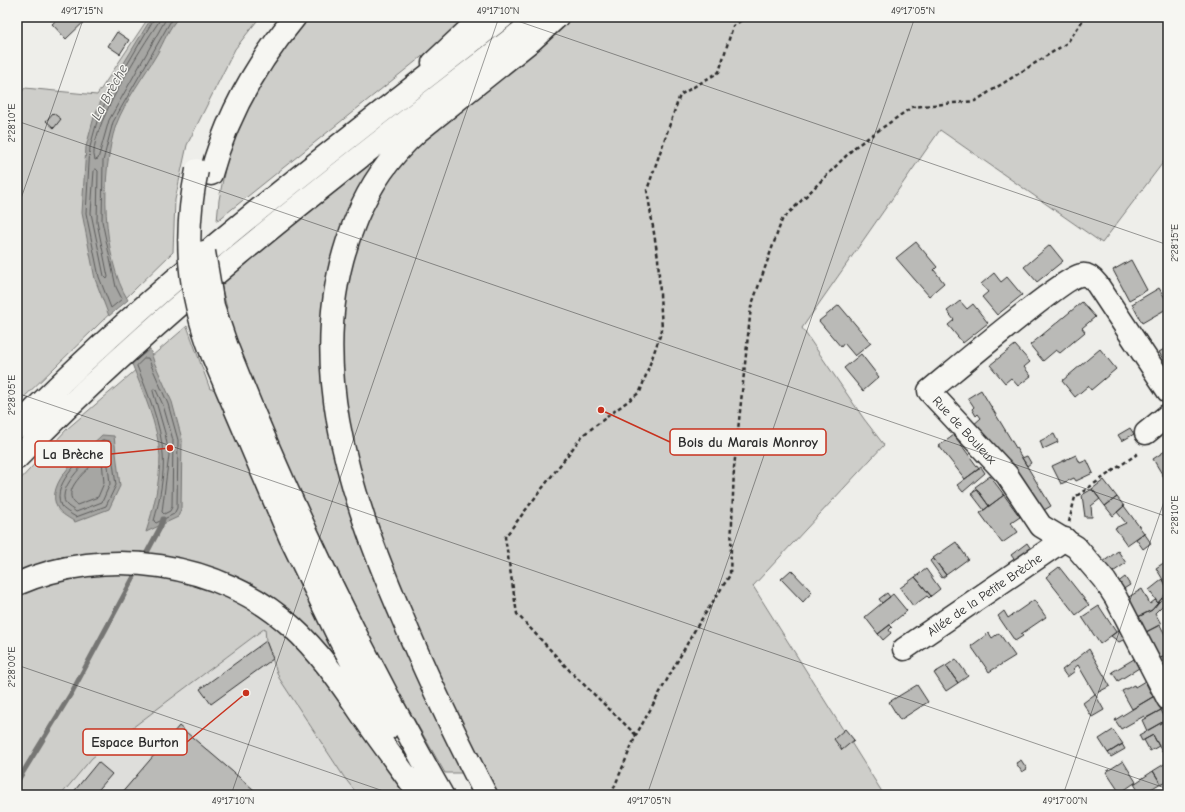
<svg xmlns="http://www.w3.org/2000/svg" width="1185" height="812" viewBox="0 0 1185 812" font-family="'Comic Neue',sans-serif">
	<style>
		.built { fill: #dededb }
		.green { fill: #cececa; stroke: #7c7c7a }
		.water { fill: #a6a6a3; stroke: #757573 }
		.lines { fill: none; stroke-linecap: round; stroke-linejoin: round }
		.shore { stroke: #5c5c5b; stroke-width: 1 }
		.stream { stroke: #757573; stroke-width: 5 }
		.building { fill: #babab7; stroke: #2b2b2b }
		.minor-casing { stroke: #2b2b2b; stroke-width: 25 }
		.major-casing { stroke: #2b2b2b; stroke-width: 25 }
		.highway-casing { stroke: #2b2b2b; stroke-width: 25 }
		.path { stroke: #2b2b2b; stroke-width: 2.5; stroke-dasharray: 4 3; stroke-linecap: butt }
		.minor { stroke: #f6f6f2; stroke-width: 22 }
		.major { stroke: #f6f6f2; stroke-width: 22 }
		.highway { stroke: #f6f6f2; stroke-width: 22 }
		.major-bridge-casing { stroke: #2b2b2b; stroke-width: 25; stroke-linecap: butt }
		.major-bridge { stroke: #f6f6f2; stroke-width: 22 }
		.ticks { fill: none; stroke: #2b2b2b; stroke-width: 1; stroke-opacity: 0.45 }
		.labels { text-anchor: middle; stroke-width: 3; stroke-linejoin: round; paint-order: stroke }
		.street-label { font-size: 13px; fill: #2b2b2b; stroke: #f6f6f2 }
		.water-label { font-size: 14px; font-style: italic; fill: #565655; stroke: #f6f6f2 }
		.leader { fill: none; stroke: #c8321e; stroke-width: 1.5 }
		.callout-dot { fill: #c8321e; stroke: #f6f6f2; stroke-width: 1.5 }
		.callout { fill: #f6f6f2; stroke: #c8321e; stroke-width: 1.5 }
		.callout-label { font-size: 14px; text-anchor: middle; font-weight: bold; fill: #2b2b2b }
		.neatline { fill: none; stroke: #2b2b2b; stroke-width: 1.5 }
		.ticks-label { font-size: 10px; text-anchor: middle; fill: #2b2b2b }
	</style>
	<rect width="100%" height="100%" fill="#eeeeea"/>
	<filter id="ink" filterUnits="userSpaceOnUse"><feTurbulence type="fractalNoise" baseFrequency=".025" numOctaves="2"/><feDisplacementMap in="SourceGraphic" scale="8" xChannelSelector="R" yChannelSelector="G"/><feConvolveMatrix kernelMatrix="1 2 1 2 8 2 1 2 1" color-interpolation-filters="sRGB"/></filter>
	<g filter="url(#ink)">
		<path class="built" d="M265 628 387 795H61L91 758Z"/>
		<path class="green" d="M149 17H260L235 49 187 145 175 200 173 252 17 404V97L25 88 97 95Z
			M307 17H471L217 221 219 200 233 127 264 70Z
			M573 17H1168V156L1102 243 940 130 802 328 864 419 884 445 753 586 884 795H496L403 601 350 451 338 350 345 295 362 223 408 148Z
			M369 162 373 167 344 229 334 444 467 773H445L386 670 246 381 220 281Z
			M187 326 210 389H220L357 690 326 675 383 760 404 795H358L344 777 279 678 266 641 265 628 92 758 61 795H17V483L67 429Z"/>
		<path class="water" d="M152 17H179C169 27 164 42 157 54 144 76 125 101 116 125 100 172 102 258 128 300L109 316 95 279 82 213 86 147 94 117 102 99Z
			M150 349 154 362 172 402 182 439 181 509 178 517 146 532C154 508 160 481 160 456 158 425 143 392 132 364Z
			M102 435 114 436 120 486 109 509 75 522C71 519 61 514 58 509 42 483 86 451 102 435Z"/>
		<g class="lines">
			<path class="shore" d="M155 17 106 101 98 118 90 147 86 213 99 277 111 308 122 299 116 287 102 221 103 161 113 122 173 17
				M160 17 158 23C143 45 85 135 95 160L98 159 109 120 167 17
				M96 169 98 171 97 222 108 277 107 279 104 276 91 213 94 171Z
				M145 358H148L168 404 178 440 177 508 174 514 156 523 154 521C159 503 165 473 163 454 161 424 148 394 137 366Z
				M154 389 156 390 163 405 173 440 172 507 170 511 164 514 162 512 169 455 165 433 153 391Z
				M103 440 110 441 116 485 106 506 76 517C71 514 64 510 61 506 50 482 87 454 103 440Z
				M103 446 106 447 110 484 102 502 76 512C73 509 68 507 66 504 55 486 92 457 103 446Z
				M98 459 102 460 104 483 98 497 77 505C58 491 88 470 98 459Z"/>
			<path class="stream" d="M144 558 161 526 163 519
				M17 782 72 692 138 569"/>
		</g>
		<path class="building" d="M60 17H89L66 39 52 24Z
			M117 32 129 40 120 54 108 46Z
			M53 113 61 119 54 128 46 121Z
			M916 242 937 267 934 270 944 283 929 296 896 258Z
			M1050 245 1063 261 1037 282 1024 267Z
			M1131 260 1147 290 1129 300 1113 270Z
			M994 273 1001 282 1007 277 1022 295 997 315 982 297 988 292 981 284Z
			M1159 288 1168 303V308L1142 323 1132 304Z
			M960 301 967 309 973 304 988 323 963 343 948 325 954 320 947 311Z
			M1082 302 1095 317 1082 328 1085 332 1060 353 1056 350 1043 361 1030 345Z
			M839 305 871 343 855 356 844 343 841 347 819 321Z
			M1015 345 1030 362 1024 367 1031 376 1018 386 1011 378 1005 383 990 365Z
			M1168 347V368L1159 352Z
			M1100 349 1116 369 1091 390 1088 386 1075 397 1062 381Z
			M861 354 879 377 863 391 844 368Z
			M981 390 1051 506 1037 514 972 426 981 418 978 414 976 416 972 409 974 407 968 398Z
			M1130 428 1134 434 1122 441 1118 435Z
			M1054 434 1058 442 1043 449 1040 441Z
			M954 435 979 469 965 479 939 446Z
			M1168 449V484L1153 459Z
			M1076 455 1080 463 1087 460 1093 473 1076 481 1074 478 1061 484 1052 466Z
			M1027 456 1031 463 1027 466 1022 458Z
			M981 467 985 473 963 492 957 485Z
			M990 476 1004 495 989 506 975 487Z
			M1104 480 1117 497 1105 506 1092 489Z
			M977 489 989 506 984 510 971 493Z
			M1092 489 1100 499 1091 506 1092 517H1085L1082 495Z
			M1004 495 1020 517 1011 523 1018 532 1002 543 980 513Z
			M1117 497 1124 506 1113 516 1105 506Z
			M1124 506 1144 533 1127 545 1115 528 1126 523 1117 512Z
			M1144 533 1151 543 1143 549 1136 539Z
			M956 542 968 559 946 575 933 558Z
			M1027 543 1033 552 1017 563 1011 555Z
			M1118 551 1126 563 1110 574 1103 562Z
			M933 558 946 575 942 578 930 561Z
			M1165 562 1168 565V588L1156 568Z
			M1059 567 1089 605 1076 615 1046 577Z
			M926 569 940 589 931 596 915 577Z
			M791 570 812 592 803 602 781 579Z
			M915 577 931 596 929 598 927 596 913 606 900 588Z
			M1125 577 1130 585 1122 590 1117 583Z
			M1163 579 1168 591 1158 603 1149 590Z
			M1142 589 1150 604 1155 600 1158 603 1152 610 1138 617 1127 598Z
			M887 593 890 597 882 603 879 599Z
			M893 594 907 611 878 634 865 617Z
			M1162 598 1165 601 1164 604 1155 613 1161 624 1146 632 1138 617 1152 610Z
			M1034 600 1046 617 1021 634 1023 636 1015 641 998 616 1004 611 1008 618Z
			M1099 606 1116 632 1100 644 1082 617Z
			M890 625 892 627 889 630 891 633 883 640 878 634Z
			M1160 625 1168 640V654L1159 659 1146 632Z
			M1122 628 1127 638 1119 642 1111 636Z
			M989 633 992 638 999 633 1015 656 989 672 971 646Z
			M266 641 273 659 211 704 200 689Z
			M1089 649 1110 686 1095 694 1078 665 1073 669 1075 671 1067 677 1062 670Z
			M1168 654V677L1159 659Z
			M956 659 968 676 958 683 946 666Z
			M1134 659 1139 668 1118 681 1112 672Z
			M946 666 958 683 946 691 934 673Z
			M1145 681 1153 697 1132 709 1122 691 1134 685 1135 687Z
			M917 685 928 702 900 720 889 702Z
			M1095 694 1104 710 1092 717 1083 703Z
			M1154 696 1161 710 1145 719 1144 716 1121 729 1115 720Z
			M1161 710 1166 720 1147 731 1142 720Z
			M1166 720 1168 724V748L1162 752 1153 735 1142 741 1139 735Z
			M179 726 260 795H120Z
			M845 729 854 740 842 750 834 739Z
			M1113 730 1123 744 1108 753 1099 739Z
			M1153 735 1159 746 1150 751 1144 740Z
			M1122 744 1125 749 1111 757 1108 753Z
			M1021 760 1027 769 1022 772 1016 763Z
			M1123 761 1136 782 1120 793 1106 772Z
			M98 762 112 774 94 795H71Z
			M1166 763 1168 766V780L1161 784 1153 771Z
			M1153 771 1161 783 1141 795 1134 784Z"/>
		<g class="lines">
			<g class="minor-casing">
				<g id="minor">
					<path id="s1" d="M1168 391 1097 284C1093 279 1088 274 1082 275 1066 275 949 375 929 391L1007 475 1041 526 1076 547 1105 581 1116 598 1168 699"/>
					<path d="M1146 433 1168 415"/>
					<path id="s2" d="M904 649 1065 539"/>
				</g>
			</g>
			<g class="major-casing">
				<path id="major" d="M433 63 482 17
					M211 174C227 115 256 64 295 17
					M227 347C288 502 360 651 442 795
					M212 354 290 537 339 638 387 729
					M17 584C105 545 220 561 292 627 321 653 343 687 365 719 383 745 402 770 420 795
					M486 795C456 737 428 679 403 619 349 494 300 352 356 219 370 185 389 157 417 132L532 40 557 17"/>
			</g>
			<g class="highway-casing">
				<path id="highway" d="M17 427C165 275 336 148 503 17
					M17 458C176 294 360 157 540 17"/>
			</g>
			<path class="path" d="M1069 522 1075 497 1140 452
				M636 735 571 672 517 614 505 537 583 435 640 392 662 330 658 258 647 190 680 95 719 72 733 26 746 17
				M611 795 636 735 696 628 730 575 734 468 751 307 782 220 855 147 912 107 975 101 1067 43 1085 17"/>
			<use href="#minor" class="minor"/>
			<use href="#major" class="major"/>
			<use href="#highway" class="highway"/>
			<g class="major-bridge-casing">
				<path id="major-bridge" d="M197 170C183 236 188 292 212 354
					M204 252 213 306 227 347"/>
			</g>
			<use href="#major-bridge" class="major-bridge"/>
		</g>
	</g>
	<path class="ticks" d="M506 17 1168 245M17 121 1168 517M17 210 84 17M17 393 1168 789M17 665 395 795M231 795 499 17M647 795 915 17M1063 795 1168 490"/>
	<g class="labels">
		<g class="street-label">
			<text dy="5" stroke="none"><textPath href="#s1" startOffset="392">Rue de Bouleux</textPath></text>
			<text dy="5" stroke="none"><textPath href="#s2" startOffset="97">Allée de la Petite Brèche</textPath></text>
		</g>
		<g class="water-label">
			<text transform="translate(109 92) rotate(-62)" y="5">La Brèche</text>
		</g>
	</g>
	<path class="leader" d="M601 410L670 442M170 448L111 454M246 693L187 742"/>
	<g class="callout-dot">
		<circle cx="601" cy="410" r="4"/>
		<circle cx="170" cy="448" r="4"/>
		<circle cx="246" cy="693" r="4"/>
	</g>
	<g class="callout">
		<rect x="670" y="429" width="156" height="26" rx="4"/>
		<rect x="35" y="441" width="76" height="26" rx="4"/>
		<rect x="83" y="729" width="104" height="26" rx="4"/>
	</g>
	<g class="callout-label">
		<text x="748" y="447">Bois du Marais Monroy</text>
		<text x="73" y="459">La Brèche</text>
		<text x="135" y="747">Espace Burton</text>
	</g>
	<rect width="1185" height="812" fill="none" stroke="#f6f6f2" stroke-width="44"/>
	<rect x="22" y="22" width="1141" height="768" class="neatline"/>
	<g class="ticks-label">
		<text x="82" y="14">49°17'15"N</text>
		<text x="498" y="14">49°17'10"N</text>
		<text x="913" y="14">49°17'05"N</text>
		<text transform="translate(11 123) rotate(-90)" y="4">2°28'10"E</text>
		<text transform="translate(1174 243) rotate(-90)" y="4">2°28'15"E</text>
		<text transform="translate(11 395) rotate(-90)" y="4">2°28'05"E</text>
		<text transform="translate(1174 515) rotate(-90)" y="4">2°28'10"E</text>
		<text transform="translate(11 667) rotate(-90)" y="4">2°28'00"E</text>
		<text x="233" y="804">49°17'10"N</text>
		<text x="649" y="804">49°17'05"N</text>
		<text x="1065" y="804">49°17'00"N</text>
	</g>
</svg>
